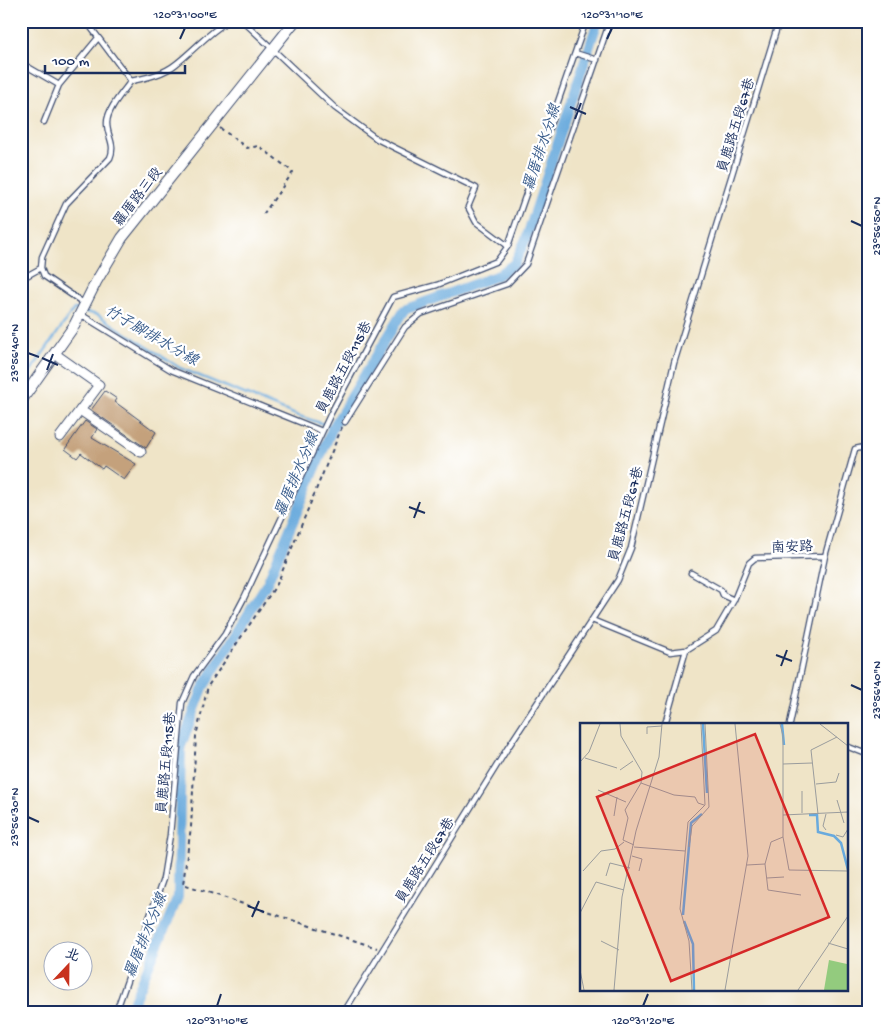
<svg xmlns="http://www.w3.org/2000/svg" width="890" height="1033" viewBox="0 0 890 1033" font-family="'Gochi Hand','LXGW WenKai TC',sans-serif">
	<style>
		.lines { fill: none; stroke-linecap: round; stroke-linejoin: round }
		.stream { stroke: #69aadd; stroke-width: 2.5 }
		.canal { stroke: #69aadd; stroke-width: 10 }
		.building { fill: #c4a17c }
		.service-casing { stroke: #3b4a6e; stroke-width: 7 }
		.minor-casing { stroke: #3b4a6e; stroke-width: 11 }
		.tertiary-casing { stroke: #3b4a6e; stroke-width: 12 }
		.path { stroke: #3b4a6e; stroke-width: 2; stroke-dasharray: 4 4; stroke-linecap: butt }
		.service { stroke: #fff; stroke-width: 4.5 }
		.minor { stroke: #fff; stroke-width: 9 }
		.tertiary { stroke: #fff; stroke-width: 10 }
		.ticks { fill: none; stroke: #1b2f5e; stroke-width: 2 }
		.labels { text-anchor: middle; stroke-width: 4.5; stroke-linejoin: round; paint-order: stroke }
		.street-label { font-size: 14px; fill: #1b2f5e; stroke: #fff }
		.water-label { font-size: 15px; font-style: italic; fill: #365a8a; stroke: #fff }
		.inset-river { fill: none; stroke: #69aadd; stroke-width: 2.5 }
		.inset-road { fill: none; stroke: #9a9c9d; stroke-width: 1 }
		.view { fill: #d62828; fill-opacity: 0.15; stroke: #d62828; stroke-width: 2.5 }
		.inset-edge { fill: none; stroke: #1b2f5e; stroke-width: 2.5 }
		.neatline { fill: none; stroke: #1b2f5e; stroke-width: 2 }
		.ticks-label { font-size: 12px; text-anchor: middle; fill: #1b2f5e }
	</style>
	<rect width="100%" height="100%" fill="#fff"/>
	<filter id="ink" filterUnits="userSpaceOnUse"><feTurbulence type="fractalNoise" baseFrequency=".02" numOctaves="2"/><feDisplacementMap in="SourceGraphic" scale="10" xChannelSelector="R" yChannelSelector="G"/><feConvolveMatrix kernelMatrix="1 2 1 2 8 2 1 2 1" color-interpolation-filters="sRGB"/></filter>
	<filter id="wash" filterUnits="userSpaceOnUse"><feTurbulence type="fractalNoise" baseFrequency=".0096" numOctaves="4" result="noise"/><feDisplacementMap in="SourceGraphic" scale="20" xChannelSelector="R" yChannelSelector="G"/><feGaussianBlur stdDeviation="1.12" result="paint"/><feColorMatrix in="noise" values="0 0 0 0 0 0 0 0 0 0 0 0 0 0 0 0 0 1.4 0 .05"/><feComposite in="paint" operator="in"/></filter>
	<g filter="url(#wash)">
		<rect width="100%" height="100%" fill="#efe4c7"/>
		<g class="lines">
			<path class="stream" d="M85 312 98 315 180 368 296 415 333 427
				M21 385 74 309 79 310"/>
			<path class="canal" d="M129 1012 178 897 181 746 203 688 267 583 333 427 404 310 496 276 514 264 526 239 598 21"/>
		</g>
		<g id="blocks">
			<path class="building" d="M105 391 117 399 115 402 156 432 146 448 91 410Z
				M85 421 97 429 92 438 136 464 124 480 104 466 102 469 81 453 77 458 65 449Z"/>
		</g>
	</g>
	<g filter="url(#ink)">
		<use href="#blocks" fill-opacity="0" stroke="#3b4a6e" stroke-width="1"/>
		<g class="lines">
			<g class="service-casing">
				<path id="service" d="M86 21 131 81
					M243 21 335 108 377 139 476 188 468 207 476 222 508 246
					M575 53 597 60
					M28 67 59 85
					M44 122 59 85 98 38
					M21 279 41 268
					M85 304 44 276 41 268 42 257 66 204 110 158C116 144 107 137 107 123 107 109 124 91 131 81 146 78 164 74 176 64 194 50 208 33 228 21
					M80 314 171 370 322 431
					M345 422 405 327 421 314 507 284 526 264 610 21
					M866 446 869 438
					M691 573 721 590 723 595 734 600
					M592 620 670 652 686 650 716 631 734 600 749 563 755 558 825 556 855 449 869 446
					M665 724 686 650
					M790 724 825 556
					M846 746 869 755
					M116 1012 163 879 170 835 182 703 194 676 225 634 244 598 331 413 393 297 437 285 497 261 508 246 586 21
					M344 1012 507 749 618 580 631 548 674 363 779 21"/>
			</g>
			<g class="minor-casing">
				<path id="minor" d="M55 354 99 385 60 437
					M80 410 141 452"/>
			</g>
			<g class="tertiary-casing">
				<path id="tertiary" d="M21 401 74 326 96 282 122 238 295 21"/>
			</g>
			<path class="path" d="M220 128 247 148 259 146 293 172 262 216
				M342 427 277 584 208 686 196 736 191 827 183 884 377 948"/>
			<use href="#service" class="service"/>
			<use href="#minor" class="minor"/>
			<use href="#tertiary" class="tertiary"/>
		</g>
	</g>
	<path class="ticks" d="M180 39 185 28M607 39 612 28M570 107 586 114M575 119 581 103M851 221 862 226M28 353 39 357M42 358 58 365M47 370 53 354M409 507 425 513M414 518 420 502M776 655 792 661M781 666 787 650M851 685 862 690M28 817 39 822M248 906 264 912M252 917 259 901M217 1006 221 994M643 1006 648 994"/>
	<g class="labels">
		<g class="street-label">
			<text transform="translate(735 125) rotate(-73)" y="5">員鹿路五段67巷</text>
			<text transform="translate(137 196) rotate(-52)" y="5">羅厝路三段</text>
			<text transform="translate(343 367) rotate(-62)" y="5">員鹿路五段115巷</text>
			<text transform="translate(625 514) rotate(-75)" y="5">員鹿路五段67巷</text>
			<text transform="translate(792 546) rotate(-2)" y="5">南安路</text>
			<text transform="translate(165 763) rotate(-85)" y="5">員鹿路五段115巷</text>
			<text transform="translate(424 860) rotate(-58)" y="5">員鹿路五段67巷</text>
		</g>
		<g class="water-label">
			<text transform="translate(541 147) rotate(-72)" y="5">羅厝排水分線</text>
			<text transform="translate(152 335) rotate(30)" y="5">竹子腳排水分線</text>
			<text transform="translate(296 474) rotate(-67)" y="5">羅厝排水分線</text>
			<text transform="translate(145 935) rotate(-68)" y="5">羅厝排水分線</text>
		</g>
	</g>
	<g transform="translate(580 723)">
		<rect width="268" height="268" fill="#efe4c7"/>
		<path d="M249 237 267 241V267H244Z" fill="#93cb7e"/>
		<path class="inset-river" d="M123 1 127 70M202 1 204 22M229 92H237L238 109 254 113 261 120 268 147M103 192 111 100 122 91M104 198 113 221 114 267"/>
		<path class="inset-road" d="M40 1 41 13 62 49 61 60 45 87 48 95 43 117 54 122M200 1 203 13V92M240 1 268 23M67 11V4L82 3M5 35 37 45M0 39 9 29 20 1M203 41 232 40M40 47 53 38M61 60 94 72 115 74 118 80 124 82M236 61 256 59 259 50M18 67 46 79M222 68V90M257 77 264 100M238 91 231 27 257 14M246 91 243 103 246 107M34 93 37 74M256 112 263 114 268 106M203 114 209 147 268 148M54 124 105 128M109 124 112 103 129 84 125 1M52 133 62 136 59 148M185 141 188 167 221 172M167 142 185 141 191 119 203 114V92L268 89M3 148 21 128 35 126 44 119M26 153 30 140 50 145M187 155 204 154M0 190 16 159 44 167M21 218 39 227M248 220 268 226M0 247 4 267M34 267 42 174 56 108 79 34 82 1M112 267 109 218 100 186 108 99 125 82 121 1M145 267 168 133 155 1M218 267 268 193"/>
		<path class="view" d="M175 11 249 194 91 258 17 74Z"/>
		<rect width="268" height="268" class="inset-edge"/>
	</g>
	<rect width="890" height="1033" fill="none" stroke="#fff" stroke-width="55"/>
	<g transform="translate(68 966) rotate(22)"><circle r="24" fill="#ffffff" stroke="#a4acbf"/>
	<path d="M0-4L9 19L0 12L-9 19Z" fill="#c8321e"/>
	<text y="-8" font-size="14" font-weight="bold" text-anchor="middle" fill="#1b2f5e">北</text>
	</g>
	<path d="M45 65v8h140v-8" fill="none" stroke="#1b2f5e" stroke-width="2.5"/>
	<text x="52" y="65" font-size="15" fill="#1b2f5e" stroke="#ffffff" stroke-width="4" paint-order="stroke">100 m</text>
	<rect x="28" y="28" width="834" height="978" class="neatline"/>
	<g class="ticks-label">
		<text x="185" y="18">120°31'00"E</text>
		<text x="612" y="18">120°31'10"E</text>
		<text transform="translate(876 226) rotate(-90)" y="4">23°56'50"N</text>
		<text transform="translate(14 353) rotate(-90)" y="4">23°56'40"N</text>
		<text transform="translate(876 690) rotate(-90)" y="4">23°56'40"N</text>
		<text transform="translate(14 817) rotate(-90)" y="4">23°56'30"N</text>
		<text x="217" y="1024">120°31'10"E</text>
		<text x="643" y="1024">120°31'20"E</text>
	</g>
</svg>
